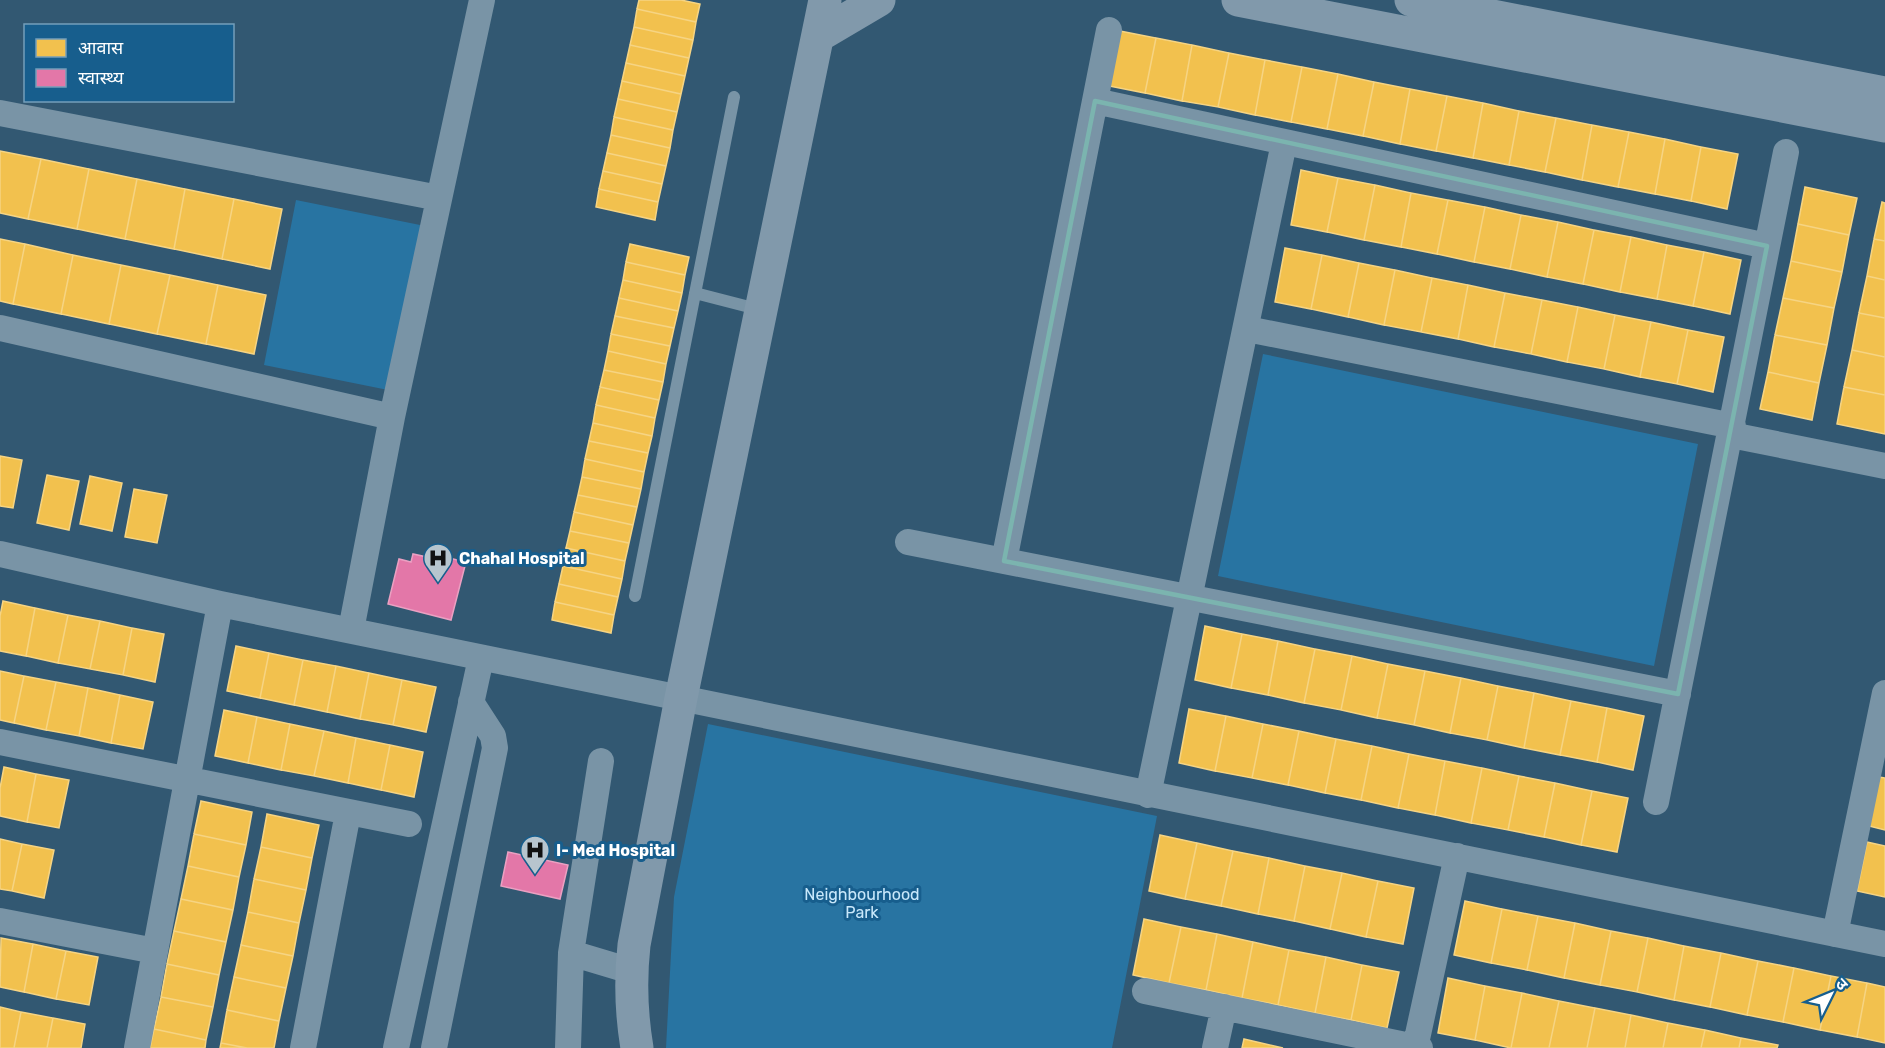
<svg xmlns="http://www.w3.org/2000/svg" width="1885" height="1048" viewBox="0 0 1885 1048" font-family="Rubik,'Noto Sans Devanagari',sans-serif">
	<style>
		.green { fill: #2874a2 }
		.homes { fill: #f2c14e; stroke: #f6d483; stroke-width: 1.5 }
		.health { fill: #e377a8; stroke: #eba0c2; stroke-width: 1.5 }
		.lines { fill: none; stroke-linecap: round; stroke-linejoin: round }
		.lane { stroke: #7994a6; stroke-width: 12 }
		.street { stroke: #7994a6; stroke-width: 26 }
		.secondary { stroke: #8199ab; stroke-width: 33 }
		.marked { fill: none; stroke: #7bb4af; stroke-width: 4.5; stroke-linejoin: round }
		.labels { text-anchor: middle; stroke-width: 6; stroke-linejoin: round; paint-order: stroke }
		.poi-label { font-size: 16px; font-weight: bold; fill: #fff; stroke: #175e8d; text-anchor: start }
		.park-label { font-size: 16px; fill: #c8e8fb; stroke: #175e8d }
	</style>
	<rect width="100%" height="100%" fill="#325872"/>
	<path class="green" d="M296 200 430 227 398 392 264 365Z
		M1263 354 1698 444 1654 666 1218 576Z
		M708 724 1157 816 1112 1048H666L674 897Z"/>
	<path class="homes" d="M639 0H681L700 4 696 22 637 9Z
		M637 9 696 22 693 40 634 27Z
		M634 27 693 40 689 58 630 45Z
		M1120 31 1156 38 1145 93 1109 86Z
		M1156 38 1192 45 1182 101 1145 93Z
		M630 45 689 58 685 76 626 63Z
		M1192 45 1229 53 1218 107 1182 101Z
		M1229 53 1265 60 1255 115 1218 107Z
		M1265 60 1302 67 1291 122 1255 115Z
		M626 63 685 76 681 94 622 81Z
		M1302 67 1338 74 1327 129 1291 122Z
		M1338 74 1374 82 1363 136 1327 129Z
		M622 81 681 94 677 112 618 99Z
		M1374 82 1410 89 1400 144 1363 136Z
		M1410 89 1447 96 1436 151 1400 144Z
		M1447 96 1483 103 1473 158 1436 151Z
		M618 99 677 112 673 130 614 117Z
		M1483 103 1519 111 1509 165 1473 158Z
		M1519 111 1556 118 1545 172 1509 165Z
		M614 117 673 130 670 148 611 135Z
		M1556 118 1592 125 1582 180 1545 172Z
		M1592 125 1629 132 1618 187 1582 180Z
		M1629 132 1665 139 1655 194 1618 187Z
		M611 135 670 148 666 166 607 153Z
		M1665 139 1701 147 1691 201 1655 194Z
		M1701 147 1738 154 1727 209 1691 201Z
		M0 151 41 159 28 219 0 213Z
		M607 153 666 166 662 184 603 171Z
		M41 159 89 169 77 229 28 219Z
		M89 169 137 179 125 239 77 229Z
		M1301 170 1338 178 1327 232 1291 225Z
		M603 171 662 184 658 202 599 189Z
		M1338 178 1375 185 1364 240 1327 232Z
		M137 179 185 189 174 249 125 239Z
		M1375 185 1411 193 1401 247 1364 240Z
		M1805 187 1857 198 1849 235 1798 224Z
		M185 189 234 199 222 259 174 249Z
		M599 189 658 202 655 220 596 207Z
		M1411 193 1448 200 1437 254 1401 247Z
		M234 199 282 209 270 269 222 259Z
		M1448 200 1485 207 1474 262 1437 254Z
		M1882 202 1885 203V241L1874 239Z
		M1485 207 1521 215 1510 269 1474 262Z
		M1521 215 1558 222 1547 277 1510 269Z
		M1558 222 1594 230 1583 284 1547 277Z
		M1798 224 1849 235 1842 272 1791 261Z
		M1594 230 1631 237 1620 292 1583 284Z
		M1631 237 1667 245 1657 299 1620 292Z
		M0 239 25 244 13 304 0 301Z
		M1874 239 1885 241V280L1867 276Z
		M25 244 73 255 61 314 13 304Z
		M630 244 689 257 685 275 626 262Z
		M1667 245 1704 252 1693 306 1657 299Z
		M1285 248 1322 255 1311 309 1275 302Z
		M1704 252 1741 260 1730 314 1693 306Z
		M73 255 121 265 109 324 61 314Z
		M1322 255 1359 263 1348 317 1311 309Z
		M1791 261 1842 272 1834 308 1783 298Z
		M626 262 685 275 682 293 623 280Z
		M1359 263 1395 270 1384 325 1348 317Z
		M121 265 170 275 157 334 109 324Z
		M1395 270 1432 278 1421 332 1384 325Z
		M170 275 218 285 206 344 157 334Z
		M1867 276 1885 280V318L1859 313Z
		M1432 278 1468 285 1458 339 1421 332Z
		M623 280 682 293 678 311 619 298Z
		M218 285 266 295 254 354 206 344Z
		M1468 285 1505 293 1494 347 1458 339Z
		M1505 293 1542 300 1531 354 1494 347Z
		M619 298 678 311 674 328 615 316Z
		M1783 298 1834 308 1827 345 1775 335Z
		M1542 300 1578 307 1567 362 1531 354Z
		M1578 307 1615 315 1604 369 1567 362Z
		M1859 313 1885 318V357L1852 350Z
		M1615 315 1651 322 1640 377 1604 369Z
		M615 316 674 328 670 346 611 334Z
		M1651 322 1688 330 1677 384 1640 377Z
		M1688 330 1724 337 1713 392 1677 384Z
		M611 334 670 346 666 364 608 351Z
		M1775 335 1827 345 1819 383 1768 372Z
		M1852 350 1885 357V395L1844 387Z
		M608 351 666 364 663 382 604 370Z
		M604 370 663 382 659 400 600 387Z
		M1768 372 1819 383 1812 420 1760 409Z
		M600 387 659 400 655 418 596 405Z
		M1844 387 1885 395V434L1837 424Z
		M596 405 655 418 652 436 593 423Z
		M593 423 652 436 648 453 589 441Z
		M589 441 648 453 644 472 585 459Z
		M0 456 22 460 13 508 0 506Z
		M585 459 644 472 641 489 582 477Z
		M47 475 79 481 69 530 37 523Z
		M90 476 122 483 112 531 80 524Z
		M582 477 641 489 637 507 578 495Z
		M134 489 167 495 157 543 125 537Z
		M578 495 637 507 633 525 574 512Z
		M574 512 633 525 629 543 570 531Z
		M570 531 629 543 625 561 566 548Z
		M566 548 625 561 622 579 563 566Z
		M563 566 622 579 618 597 559 584Z
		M559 584 618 597 614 615 555 602Z
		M3 601 35 608 26 656 0 651V616Z
		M555 602 614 615 611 633 552 620Z
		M35 608 68 615 58 663 26 656Z
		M68 615 100 621 90 669 58 663Z
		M100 621 132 628 123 675 90 669Z
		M1205 626 1242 634 1231 688 1195 680Z
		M132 628 164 634 155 682 123 675Z
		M1242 634 1278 641 1268 695 1231 688Z
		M1278 641 1315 649 1304 703 1268 695Z
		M236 646 269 653 260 698 227 691Z
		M1315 649 1352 656 1341 710 1304 703Z
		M269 653 303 660 294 705 260 698Z
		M1352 656 1388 664 1377 718 1341 710Z
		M303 660 336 666 327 712 294 705Z
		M1388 664 1425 671 1414 725 1377 718Z
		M336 666 369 673 360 719 327 712Z
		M0 671 24 676 14 723 0 720Z
		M1425 671 1461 678 1450 733 1414 725Z
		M369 673 402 680 393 725 360 719Z
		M24 676 56 682 46 730 14 723Z
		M1461 678 1498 686 1487 740 1450 733Z
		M402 680 436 687 426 732 393 725Z
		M56 682 88 688 79 736 46 730Z
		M1498 686 1534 693 1524 748 1487 740Z
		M88 688 120 695 111 743 79 736Z
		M1534 693 1571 701 1560 755 1524 748Z
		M120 695 153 702 143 749 111 743Z
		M1571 701 1607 708 1597 762 1560 755Z
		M1607 708 1644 716 1633 770 1597 762Z
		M1189 709 1226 716 1215 771 1179 763Z
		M224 710 257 717 248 763 215 756Z
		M1226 716 1263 724 1252 778 1215 771Z
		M257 717 290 724 281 770 248 763Z
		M290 724 324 731 314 776 281 770Z
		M1263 724 1299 731 1288 785 1252 778Z
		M324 731 356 738 348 783 314 776Z
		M1299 731 1336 739 1325 793 1288 785Z
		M356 738 390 745 381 790 348 783Z
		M1336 739 1372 746 1361 800 1325 793Z
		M390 745 423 752 414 797 381 790Z
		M1372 746 1409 754 1398 808 1361 800Z
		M1409 754 1445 761 1435 815 1398 808Z
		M1445 761 1482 768 1471 823 1435 815Z
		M4 767 36 774 27 822 0 816V788Z
		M1482 768 1519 776 1508 830 1471 823Z
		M36 774 69 780 59 828 27 822Z
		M1519 776 1555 783 1544 837 1508 830Z
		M1879 777 1885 778V830L1869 826Z
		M1555 783 1592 791 1581 845 1544 837Z
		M1592 791 1628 798 1617 852 1581 845Z
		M201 801 252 812 246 845 194 834Z
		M267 814 319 825 312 858 261 847Z
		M194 834 246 845 239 877 188 866Z
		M1160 835 1197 843 1185 899 1149 891Z
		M0 839 22 844 12 891 0 889Z
		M1867 842 1885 846V897L1857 891Z
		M1197 843 1233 851 1221 906 1185 899Z
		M22 844 54 850 44 898 12 891Z
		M261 847 312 858 306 890 254 879Z
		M1233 851 1269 858 1258 914 1221 906Z
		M1269 858 1305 866 1294 921 1258 914Z
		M188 866 239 877 233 910 181 899Z
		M1305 866 1342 873 1330 929 1294 921Z
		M1342 873 1378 881 1366 937 1330 929Z
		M254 879 306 890 299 923 248 912Z
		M1378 881 1414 888 1403 944 1366 937Z
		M181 899 233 910 226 942 174 931Z
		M1465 901 1502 909 1491 963 1454 955Z
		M1502 909 1538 916 1527 970 1491 963Z
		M248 912 299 923 293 956 241 945Z
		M1538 916 1575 923 1564 978 1527 970Z
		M1144 919 1181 927 1169 983 1133 975Z
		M1575 923 1611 931 1600 985 1564 978Z
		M1181 927 1217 934 1206 990 1169 983Z
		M174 931 226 942 219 975 167 964Z
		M1611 931 1648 938 1637 992 1600 985Z
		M1217 934 1253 942 1242 998 1206 990Z
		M1 938 33 944 24 992 0 987Z
		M1648 938 1684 946 1674 1000 1637 992Z
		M1253 942 1289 950 1278 1005 1242 998Z
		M33 944 66 951 56 999 24 992Z
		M241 945 293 956 286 988 234 977Z
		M1684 946 1721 953 1710 1007 1674 1000Z
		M1289 950 1326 957 1315 1013 1278 1005Z
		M66 951 98 957 89 1005 56 999Z
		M1721 953 1758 961 1747 1015 1710 1007Z
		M1326 957 1362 965 1351 1020 1315 1013Z
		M1758 961 1794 968 1783 1022 1747 1015Z
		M167 964 219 975 213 1007 161 997Z
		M1362 965 1399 972 1387 1028 1351 1020Z
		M1794 968 1831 976 1820 1030 1783 1022Z
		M1831 976 1867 983 1857 1037 1820 1030Z
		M234 977 286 988 279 1021 227 1010Z
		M1448 978 1485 986 1475 1040 1438 1033Z
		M1867 983 1885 987V1043L1857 1037Z
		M1485 986 1522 993 1511 1048 1475 1040Z
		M1522 993 1559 1001 1549 1048H1511Z
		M161 997 213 1007 206 1040 154 1029Z
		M1559 1001 1595 1008 1587 1048H1549Z
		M0 1007 21 1012 14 1048H0Z
		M1595 1008 1631 1015 1625 1048H1587Z
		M227 1010 279 1021 274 1048H247L221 1043Z
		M21 1012 53 1018 47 1048H14Z
		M1631 1015 1668 1023 1663 1048H1625Z
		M53 1018 85 1024 81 1048H47Z
		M1668 1023 1705 1030 1701 1048H1663Z
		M154 1029 206 1040 205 1048H150Z
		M1705 1030 1741 1038 1739 1048H1701Z
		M1741 1038 1778 1045 1777 1048H1739Z
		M1244 1039 1283 1048H1242Z
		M221 1043 247 1048H220Z"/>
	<path class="health" d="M428 553 466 562 451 620 388 604 399 559 411 562 413 554 427 557Z
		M508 852 568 865 560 899 501 886Z"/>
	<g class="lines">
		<path class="lane" d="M695 293 761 310
			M635 596 734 97"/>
		<path class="street" d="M1095 101 1767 246
			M0 113 439 198
			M0 328 392 417
			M1247 329 1733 426
			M1731 435 1885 466
			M908 542 1678 694
			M0 554 220 604 1885 944
			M1004 561 1109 30
			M351 630 392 417 482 0
			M0 742 409 824
			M1148 795 1284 143
			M1656 802 1786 152
			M0 921 155 951
			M1835 934 1885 693
			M571 953 631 971
			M1145 991 1420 1048
			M137 1048 220 604
			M303 1048 348 813
			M396 1048 481 658
			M434 1048 495 748 493 736 471 702
			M568 1048 571 953 601 761
			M1215 1048 1224 1007
			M1415 1048 1457 856"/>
		<path class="secondary" d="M1238 0 1885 126
			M1411 0 1885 93
			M818 36 879 0
			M637 1048C631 1012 630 981 634 945L681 698 825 0"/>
	</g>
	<path class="marked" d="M1095 101 1767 246 1678 694 1004 561Z"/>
	<defs>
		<g id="hospital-pin" transform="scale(1.5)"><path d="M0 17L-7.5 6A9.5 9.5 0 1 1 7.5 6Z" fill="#b7c5ce" stroke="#175e8d"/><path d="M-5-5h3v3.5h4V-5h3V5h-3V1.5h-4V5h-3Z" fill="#111"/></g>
	</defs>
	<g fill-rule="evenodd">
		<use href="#hospital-pin" x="438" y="558"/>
		<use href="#hospital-pin" x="535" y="850"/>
	</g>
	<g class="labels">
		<g class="poi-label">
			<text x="459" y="564">Chahal Hospital</text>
			<text x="556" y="856">I- Med Hospital</text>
		</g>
		<g class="park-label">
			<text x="862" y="900">Neighbourhood<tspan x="862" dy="18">Park</tspan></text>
		</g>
	</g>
	<rect x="24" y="24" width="210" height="78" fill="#175e8d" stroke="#749ebb" stroke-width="1.5"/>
	<rect x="36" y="39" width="30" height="18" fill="#f2c14e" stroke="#749ebb" stroke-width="1.5"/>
	<text x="78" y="54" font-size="18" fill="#ffffff">आवास</text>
	<rect x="36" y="69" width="30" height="18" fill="#e377a8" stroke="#749ebb" stroke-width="1.5"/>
	<text x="78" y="84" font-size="18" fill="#ffffff">स्वास्थ्य</text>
	<g transform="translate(1831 994) rotate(47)" stroke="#175e8d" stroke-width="4.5" paint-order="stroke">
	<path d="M0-4.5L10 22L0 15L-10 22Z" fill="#ffffff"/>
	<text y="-9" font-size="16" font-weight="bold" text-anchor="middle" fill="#ffffff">उ</text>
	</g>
</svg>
